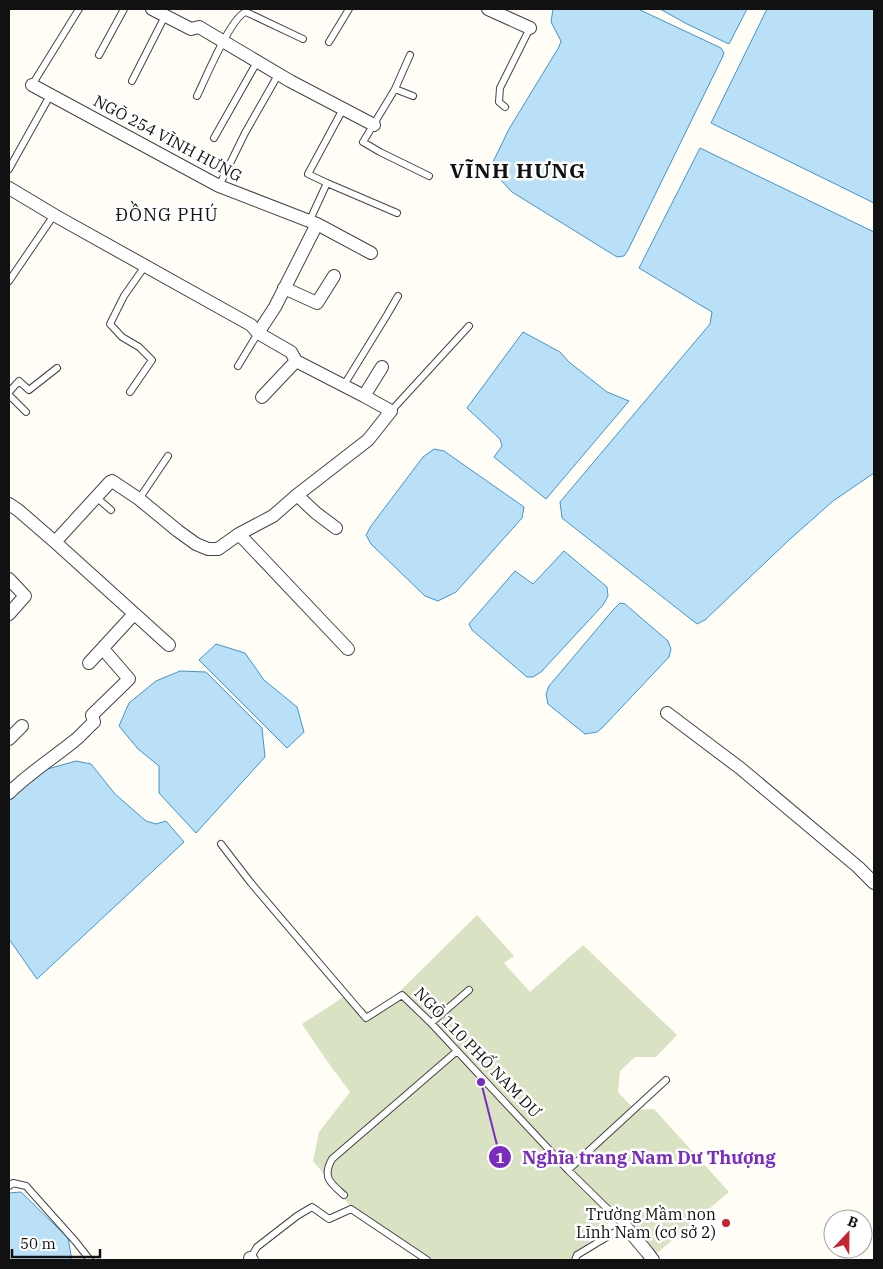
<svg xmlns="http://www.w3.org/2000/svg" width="883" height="1269" viewBox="0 0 883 1269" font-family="'IBM Plex Serif',serif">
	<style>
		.cemetery { fill: #d9e3c4 }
		.water { fill: #b9e0f7; stroke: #3f96cf }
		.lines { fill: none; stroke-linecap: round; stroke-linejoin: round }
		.lane-casing { stroke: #444; stroke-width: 8 }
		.street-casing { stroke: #444; stroke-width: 14 }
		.lane { stroke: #fff; stroke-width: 6 }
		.street { stroke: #fff; stroke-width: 12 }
		.poi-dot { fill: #c4262e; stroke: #fff; stroke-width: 2 }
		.labels { text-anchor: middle; stroke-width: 5; stroke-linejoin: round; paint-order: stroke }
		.street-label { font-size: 16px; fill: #111; stroke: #fff }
		.poi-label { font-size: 16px; fill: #111; stroke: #fff; text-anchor: end }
		.neighbourhood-label { font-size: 18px; letter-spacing: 1px; fill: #111; stroke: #fff }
		.district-label { font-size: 21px; font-weight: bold; letter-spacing: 1px; fill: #111; stroke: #fff }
		.leader { fill: none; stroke: #7b2cbf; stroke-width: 2 }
		.callout-dot { fill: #7b2cbf; stroke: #fff; stroke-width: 2 }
		.mark-label { font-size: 15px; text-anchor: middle; font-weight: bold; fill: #fff }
		.callout-label { font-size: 18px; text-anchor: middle; font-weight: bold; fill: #7b2cbf; stroke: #fff; stroke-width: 5; stroke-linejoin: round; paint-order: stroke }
	</style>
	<rect width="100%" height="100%" fill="#fffdf5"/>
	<path class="cemetery" d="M477 915 514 956 504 963 530 992 583 945 677 1035 656 1057H635L620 1071 618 1092 635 1110 654 1109 729 1192 656 1254 617 1215 570 1260H426L353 1209 313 1161 319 1132 350 1092 327 1061 302 1024 345 996 369 1012 394 997Z"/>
	<path class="water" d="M553 9H638L721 48 724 53 722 58 628 250 624 256 617 257 512 192 496 175 492 164 509 129 559 47 561 41 551 22Z
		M660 9H747L729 44 687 24Z
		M767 9H874V203L711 123Z
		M700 148 874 232V473L833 501 789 540 705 620 697 624 562 518 560 502 710 324 712 312 639 268Z
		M523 332 560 352 569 362 607 392 629 401 546 499 494 457 502 446 500 439 467 408Z
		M434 449 444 451 524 507 522 518 456 592 438 601 425 596 371 544 366 535 371 526 423 457Z
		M564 551 607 587 608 596 603 605 541 672 533 677H527L472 630 469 624 515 571 533 584Z
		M620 603 625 604 668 641 671 649 669 657 602 728 597 732 585 734 548 704 546 694 549 686 613 610Z
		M216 644 245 653 264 680 297 707 304 732 287 748 199 660Z
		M180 671 206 672 262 728 265 757 196 833 159 793V766L138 749 119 726 129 703 156 681Z
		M76 761 91 764 115 794 146 821 156 824 166 821 184 842 37 979 9 939V801L44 770Z
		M21 1192 68 1238 72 1260H9V1193Z"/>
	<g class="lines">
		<g class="lane-casing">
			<path id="lane" d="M329 42 349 9
				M99 55 124 9
				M132 81 165 16
				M32 85 79 9
				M395 89 410 55
				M197 96C205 80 231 16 246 12L303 39
				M413 96 395 89 363 142 380 152 429 176
				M505 107 499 102 500 88 530 28
				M214 138 257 62
				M9 169 47 101
				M327 183 308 174 343 109
				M219 186 245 133 278 75
				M309 222 327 183 397 213
				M9 281 54 215
				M238 366 258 333
				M344 385 387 315 398 296
				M9 392 19 381 29 390 57 368
				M130 392 152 360 139 347 122 337 110 324 124 296 145 266
				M9 395 26 412
				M391 411 469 326
				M96 497 111 510
				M139 499 168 456
				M221 844 251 883 366 1018 402 995 431 1023 568 1170 625 1226 577 1255 575 1260
				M431 1023 469 990
				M568 1170 666 1080
				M9 1186 13 1183 26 1186 76 1242 90 1260
				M344 1195C330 1183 322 1177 332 1159L457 1051
				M250 1259 257 1247 297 1216 312 1207 329 1219 351 1209 427 1260"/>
		</g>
		<g class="street-casing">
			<path id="street" d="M152 9 191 29 199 27 290 81 374 125
				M488 9 530 28
				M32 85 219 186 317 224 371 253
				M9 188 54 215 251 325 258 333 291 352 296 361 364 396 391 411 368 440 297 495 273 516 239 534 218 549H208L196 544 178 531 139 499 112 481 110 482 55 542
				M284 288 317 303 334 276
				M258 333 275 307 317 224
				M364 396 382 367
				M262 397 296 361
				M297 495 316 513 336 528
				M9 504 18 510 55 542 169 645
				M239 534 348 649
				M9 579 25 596 9 614
				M89 663 134 614
				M667 713 740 768 858 867 874 883
				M9 739 22 726
				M9 793C29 773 52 759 74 741 81 736 87 728 94 722L92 715 129 679 103 649
				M625 1226 647 1252 653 1260
				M250 1258 252 1260"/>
		</g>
		<use href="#lane" class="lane"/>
		<use href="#street" class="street"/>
	</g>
	<circle class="poi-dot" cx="726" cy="1223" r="5"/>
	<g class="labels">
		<g class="street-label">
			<text transform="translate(168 138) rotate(28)" y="6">NGÕ 254 VĨNH HƯNG</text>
			<text transform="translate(478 1052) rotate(46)" y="6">NGÕ 110 PHỐ NAM DƯ</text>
		</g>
		<g class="poi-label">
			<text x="716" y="1220">Trường Mầm non<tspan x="716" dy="18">Lĩnh Nam (cơ sở 2)</tspan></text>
		</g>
		<g class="neighbourhood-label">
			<text x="167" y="221">ĐỒNG PHÚ</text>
		</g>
		<g class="district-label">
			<text x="518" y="178">VĨNH HƯNG</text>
		</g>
	</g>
	<path class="leader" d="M481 1082L500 1157"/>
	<g class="callout-dot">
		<circle cx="481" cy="1082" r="5"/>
		<circle cx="500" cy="1157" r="12"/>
	</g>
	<g class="mark-label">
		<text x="500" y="1163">1</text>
	</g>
	<g class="callout-label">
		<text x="649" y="1164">Nghĩa trang Nam Dư Thượng</text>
	</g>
	<rect width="883" height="1269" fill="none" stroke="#111111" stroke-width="20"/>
	<g transform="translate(848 1234) rotate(22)"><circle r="24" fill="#ffffff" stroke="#a0a0a0"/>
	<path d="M0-4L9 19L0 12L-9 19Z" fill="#c4262e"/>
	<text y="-8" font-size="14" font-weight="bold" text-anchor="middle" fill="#111111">B</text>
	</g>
	<path d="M12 1249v8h88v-8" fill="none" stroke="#111111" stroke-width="2.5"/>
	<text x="20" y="1249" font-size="15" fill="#111111" stroke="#ffffff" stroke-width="4" paint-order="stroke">50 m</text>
</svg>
